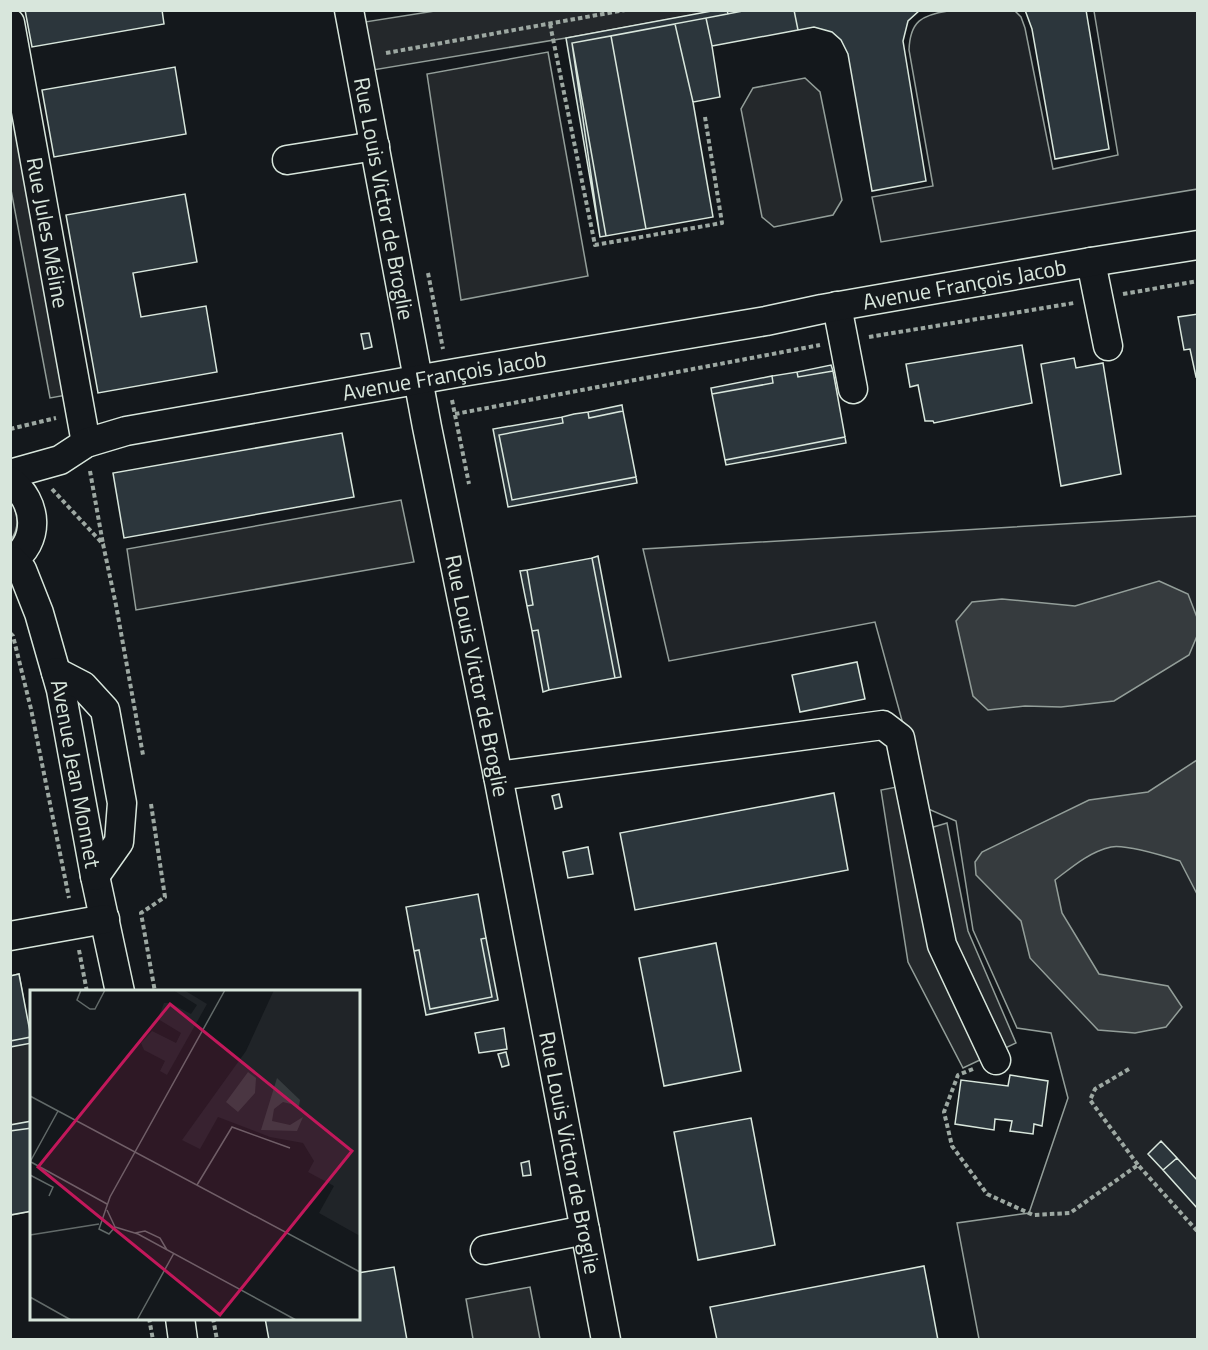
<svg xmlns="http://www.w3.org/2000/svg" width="1208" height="1350" viewBox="0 0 1208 1350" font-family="'Titillium Web',sans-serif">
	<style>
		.green { fill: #202428; stroke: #939e99; stroke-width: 1.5 }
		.parking { fill: #24282b; stroke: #939e99; stroke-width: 1.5 }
		.water { fill: #363b3e; stroke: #939e99; stroke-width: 1.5 }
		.building { fill: #2c363c; stroke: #d8e6dc; stroke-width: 1.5 }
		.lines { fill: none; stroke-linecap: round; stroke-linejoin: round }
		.minor-casing { stroke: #d8e6dc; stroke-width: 31 }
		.path { stroke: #9da8a2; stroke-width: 4; stroke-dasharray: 4.5 3; stroke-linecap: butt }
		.minor { stroke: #14181c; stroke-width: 28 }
		.labels { text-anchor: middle; stroke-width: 4.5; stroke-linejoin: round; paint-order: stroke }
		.street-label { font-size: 22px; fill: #d8e6dc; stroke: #14181c }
		.inset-road { fill: none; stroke: #626a69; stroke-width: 1.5 }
		.view { fill: #c2185b; fill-opacity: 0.15; stroke: #c2185b; stroke-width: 3 }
		.inset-edge { fill: none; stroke: #d8e6dc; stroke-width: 3 }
	</style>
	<rect width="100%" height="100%" fill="#14181c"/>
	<path class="green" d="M948 11H1015L1021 17 1025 28 1053 169 1118 155 1094 11H1197V189L881 242 872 197 933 186 909 50C910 21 922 15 948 11Z
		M11 498C17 514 21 525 11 540Z
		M1197 516V1339H979L957 1223 1029 1213 1068 1098 1051 1033 1017 1028 973 930 956 821 926 808 875 622 669 661 643 549Z"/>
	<path class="parking" d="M441 10 715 11 566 38 361 72 352 24Z
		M548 52 588 276 461 300 427 74Z
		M10 69 67 395 50 398 11 190Z
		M805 78 820 92 842 200 833 215 774 227 762 217 741 109 753 88Z
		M401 500 414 562 136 610 127 549Z
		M917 783 930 828 947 823 968 931 1016 1043 963 1068 908 962 881 790Z
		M19 974 31 1042 32 1211 11 1215 10 976Z
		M530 1287 540 1339H473L466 1299Z"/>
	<path class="water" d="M1159 581 1188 594 1198 620 1197 636 1189 655 1114 701 1061 707 1025 706 988 710 973 696 956 621 972 602 1002 599 1075 606Z
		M1197 760V894L1180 861C1164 856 1126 844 1111 847 1089 852 1072 867 1055 880L1062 913 1099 974 1168 986 1182 1007 1166 1027 1135 1033 1098 1030 1030 958 1021 921 976 875 975 862 982 852 1089 800 1148 792Z"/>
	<path class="building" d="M25 10H162L164 24 32 47Z
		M727 10 728 14 572 43 606 236 600 237 566 38 717 10Z
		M727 10H920L908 21 903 41 926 181 872 191 848 54 841 40 832 32 814 27 712 46 720 97 693 102 713 217 606 236 572 43 728 14Z
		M748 10H794L798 30 712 46 706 18Z
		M1025 10H1086L1109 149 1055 159 1032 29Z
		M675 24 693 102 713 217 646 229 611 36Z
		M611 36 646 229 600 237 572 43Z
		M175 67 186 134 54 157 42 90Z
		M185 194 197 262 133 273 141 317 206 306 217 372 98 393 66 215Z
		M1198 314V376L1196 377 1190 349 1184 350 1178 317Z
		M369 333 372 347 364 349 361 334Z
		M1022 345 1032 403 934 423 933 421H925L918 385 910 387 906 364Z
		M1074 358 1076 368 1103 363 1121 474 1061 486 1041 364Z
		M831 365 833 371 798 377 797 372Z
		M833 371 845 437 725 460 712 394 773 383 772 376 797 372 798 377Z
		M772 376 773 383 712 394 711 388Z
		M622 405 623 411 589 418 588 412Z
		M623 411 636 477 512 500 499 435 563 423 562 417 574 414 588 412 589 418Z
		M562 417 563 423 499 435 512 500 636 477 637 483 508 507 493 429Z
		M342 433 354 497 124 538 113 473Z
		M845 437 846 443 726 465 725 460Z
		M598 556 621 677 615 678 592 558Z
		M592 558 615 678 549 690 538 630 532 631 527 606 533 605 527 570Z
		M527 570 533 605 527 606 520 571Z
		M538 630 549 690 543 692 532 631Z
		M857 662 865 699 800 712 792 675Z
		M834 793 848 870 635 910 620 833Z
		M559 794 562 807 555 809 552 796Z
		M588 847 593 874 568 878 563 852Z
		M478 894 486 938 481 939 492 997 430 1009 419 950 414 951 406 907Z
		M486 938 498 1000 426 1015 414 951 419 950 430 1009 492 997 481 939Z
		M716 943 741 1071 664 1086 639 958Z
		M19 974 31 1037 10 1041V976Z
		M504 1028 507 1049 479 1053 475 1033Z
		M31 1037 32 1043 10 1047V1041Z
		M506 1052 509 1065 502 1067 498 1054Z
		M1010 1075 1048 1081 1042 1126 1034 1124 1033 1134 1010 1131 1012 1121 995 1119 994 1130 955 1124 961 1080 1008 1086Z
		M751 1118 775 1245 698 1260 674 1132Z
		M32 1121V1128L10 1131V1125Z
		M32 1128V1211L10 1215V1131Z
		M1161 1141 1177 1158 1163 1170 1148 1154Z
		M1177 1158 1198 1181V1209L1163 1170Z
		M529 1161 531 1175 523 1176 521 1163Z
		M924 1266 938 1340H717L710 1307Z
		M394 1267 407 1340H269L265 1318H358V1273Z"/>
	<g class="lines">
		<g class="minor-casing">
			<g id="minor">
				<path id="s1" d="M349 10 427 427 498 776 606 1340"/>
				<path id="s2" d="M10 23 86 443"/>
				<path d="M287 160 375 146"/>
				<path d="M1091 262 1108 346"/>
				<path d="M837 306 853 389"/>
				<path id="s3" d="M10 474 60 460 86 443 126 431 456 373 766 321 822 309 1091 262 1198 245"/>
				<path d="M10 481C38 502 41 542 10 562"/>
				<path id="s4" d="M13 561 22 570 39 613 61 690 95 876 120 992"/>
				<path d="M56 672 83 686 105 710 122 803 119 842 95 876"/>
				<path d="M498 776 883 725 900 738 942 945 996 1060"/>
				<path d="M10 936 105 919"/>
				<path d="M485 1250 585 1230"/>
				<path d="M180 1318 183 1340"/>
			</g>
		</g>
		<path class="path" d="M550 24 595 245 722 223 705 117
			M386 53 625 10
			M428 273 443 349
			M1123 294 1198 281
			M869 337 1074 303
			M452 400 469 484
			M455 414 820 345
			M10 429 56 418
			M90 471 103 544
			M52 489 103 544 116 605 143 755
			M10 633 13 636 31 709 69 898
			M151 804 165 897 141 913 155 992
			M79 950 87 992
			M973 1069 958 1075 944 1112 952 1146 987 1194 1033 1215 1070 1213 1138 1165 1198 1232
			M1129 1069 1095 1089 1090 1100 1138 1165
			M149 1318 153 1340
			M213 1318 217 1340"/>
		<use href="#minor" class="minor"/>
	</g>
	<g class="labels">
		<g class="street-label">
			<text dy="8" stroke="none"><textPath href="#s1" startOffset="192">Rue Louis Victor de Broglie</textPath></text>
			<text dy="8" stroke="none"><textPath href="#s2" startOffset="213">Rue Jules Méline</textPath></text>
			<text dy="8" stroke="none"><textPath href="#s3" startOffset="976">Avenue François Jacob</textPath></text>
			<text dy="8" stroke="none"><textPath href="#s3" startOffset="448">Avenue François Jacob</textPath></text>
			<text dy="8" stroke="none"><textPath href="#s1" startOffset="678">Rue Louis Victor de Broglie</textPath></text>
			<text dy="8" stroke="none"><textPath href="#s4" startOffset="224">Avenue Jean Monnet</textPath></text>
			<text dy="8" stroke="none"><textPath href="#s1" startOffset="1164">Rue Louis Victor de Broglie</textPath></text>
		</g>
	</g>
	<g transform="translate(30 990)">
		<rect width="330" height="330" fill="#14181c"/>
		<path d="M143 0H154L177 14 137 85 130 81 135 71 114 60 111 53 122 41 146 53 151 43 128 29 134 13H140L161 24 167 15ZM244 0H330V246L289 223 304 196 278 182 284 171 273 153 240 147 188 127 170 159 152 150 216 61Z" fill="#202428"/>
		<path d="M218 82 226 88 225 103 208 122 196 112ZM247 88 270 110 269 116 253 112 244 119 242 131 260 135 273 127 267 141 231 140Z" fill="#363b3e"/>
		<path class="inset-road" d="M51 0 47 10 60 19H65L75 0M0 106 330 282M0 172 28 121M1 172 77 214M0 185 23 197 19 206M167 195 202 137 260 158M77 220 85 237M85 237 79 244 69 239 80 207 195 0M85 237 108 244 266 330M105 243 115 241 130 248 137 260M0 245 69 234M0 307 41 330M107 330 144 263"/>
		<path class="view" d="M140 14 322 161 190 325 8 177Z"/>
		<rect width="330" height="330" class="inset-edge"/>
	</g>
	<rect width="1208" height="1350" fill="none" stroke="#d8e6dc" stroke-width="24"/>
</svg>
